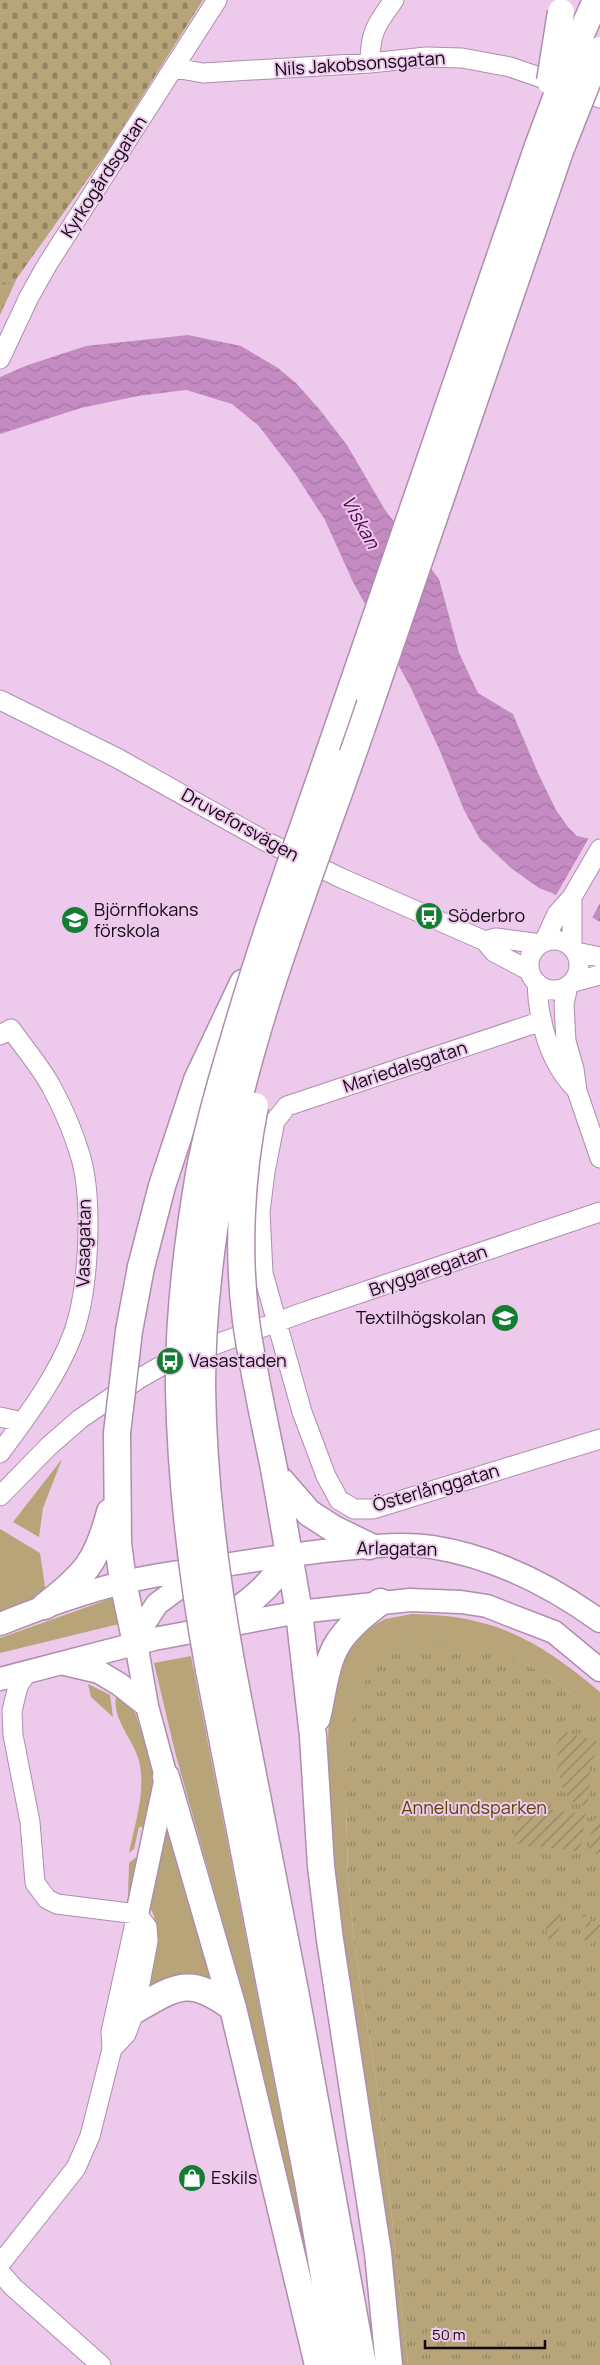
<svg xmlns="http://www.w3.org/2000/svg" width="600" height="2365" viewBox="0 0 600 2365" font-family="Manrope,sans-serif">
	<style>
		.grass { fill: #b7a579 }
		.cemetery { fill: url(#cemetery-stones) }
		.park { fill: url(#park-tufts) }
		.garden { fill: url(#garden-furrows) }
		.water { fill: url(#water-waves) }
		.pier { fill: #edc9ec }
		.lines { fill: none; stroke-linecap: round; stroke-linejoin: round }
		.minor-casing { stroke: #af8dae; stroke-width: 21 }
		.major-casing { stroke: #af8dae; stroke-width: 25 }
		.highway-casing { stroke: #af8dae; stroke-width: 29 }
		.minor { stroke: #fff; stroke-width: 19 }
		.major { stroke: #fff; stroke-width: 22 }
		.highway { stroke: #fff; stroke-width: 26 }
		.highway-bridge-casing { stroke: #af8dae; stroke-width: 29; stroke-linecap: butt }
		.highway-bridge { stroke: #fff; stroke-width: 26 }
		.labels { text-anchor: middle; stroke-width: 4; stroke-linejoin: round; paint-order: stroke }
		.street-label { font-size: 18px; fill: #120712; stroke: #edc9ec }
		.poi-label { font-size: 18px; fill: #120712; stroke: #edc9ec; text-anchor: start }
		.park-label { font-size: 18px; fill: #5a4507; stroke: #edc9ec }
		.water-label { font-size: 19px; font-style: italic; fill: #4e064f; stroke: #edc9ec }
	</style>
	<defs>
		<pattern id="cemetery-stones" width="16" height="16" patternUnits="userSpaceOnUse" patternTransform="scale(1.25)"><rect width="16" height="16" fill="#b7a579"/><path d="M2 7V4a2 2 0 0 1 4 0v3zM10 15v-3a2 2 0 0 1 4 0v3z" fill="#938462"/></pattern>
		<pattern id="park-tufts" width="24" height="20" patternUnits="userSpaceOnUse" patternTransform="scale(1.25)"><rect width="24" height="20" fill="#b7a579"/><path d="M3 7l-1-3M5 7V3M7 7l1-3M15 17l-1-3M17 17v-4M19 17l1-3" fill="none" stroke="#938462"/></pattern>
		<pattern id="garden-furrows" width="10" height="10" patternUnits="userSpaceOnUse" patternTransform="scale(1.25)"><rect width="10" height="10" fill="#b7a579"/><path d="M-1 1l2-2M0 10L10 0M9 11l2-2" fill="none" stroke="#938462"/></pattern>
		<pattern id="water-waves" width="16" height="10" patternUnits="userSpaceOnUse" patternTransform="scale(1.25)"><rect width="16" height="10" fill="#c48bc2"/><path d="M0 5q4-4 8 0t8 0" fill="none" stroke="#a776a6"/></pattern>
	</defs>
	<rect width="100%" height="100%" fill="#edc9ec"/>
	<path class="grass" d="M62 1459 43 1508 39 1537 13 1522Z
		M0 1529 40 1553 46 1594 0 1613Z
		M118 1596 123 1623 0 1653V1638Z
		M412 1614C494 1615 539 1640 600 1692V1715C572 1694 531 1660 497 1654L346 1807 348 1873 354 1942 378 2093 408 2365H398L353 2047 327 1803 328 1742 329 1715 336 1662 355 1641 373 1626 385 1619Z
		M191 1656 296 2194 309 2269 307 2270 247 2009 175 1752 154 1663Z
		M88 1684 110 1695 113 1717 91 1697Z
		M117 1693 129 1703 136 1715 153 1770V1785L144 1827H139L134 1849 129 1853C135 1824 145 1794 140 1765 136 1741 109 1718 117 1693Z
		M165 1824 211 1982 144 1994C148 1977 167 1915 146 1906Z
		M135 1858 138 1859 136 1889 128 1897 129 1863Z"/>
	<path class="cemetery" d="M0 0H203L107 152 17 278 0 287Z"/>
	<path class="park" d="M17 278 0 315V287Z
		M416 1645C445 1646 481 1645 509 1656 541 1669 573 1694 600 1715V2365H408L378 2093 354 1942 348 1873 346 1806 350 1730 361 1687 382 1658Z"/>
	<path class="garden" d="M566 1732 597 1741 594 1759 588 1766 591 1777 587 1807 570 1801C554 1775 557 1762 559 1733Z
		M520 1805 586 1815 580 1852 513 1843Z
		M594 1816 600 1817V1855L588 1853Z
		M564 1899 558 1926 560 1935 550 1942C539 1919 553 1914 564 1899Z
		M580 1914 590 1916V1924L600 1925 599 1936 588 1947 582 1936 585 1934 587 1918 579 1917Z"/>
	<path class="water" d="M188 335 241 346 278 368 296 383 320 410 347 445 385 510 439 579 459 653 478 693 513 714 538 773 556 810 568 827 577 836 600 841V922L552 893 539 888 511 868 480 839 464 810 440 751 411 688 353 582 325 520 294 472 258 425 232 404 186 390 138 396 81 408 0 434V377L28 365 86 346Z"/>
	<path class="pier" d="M590 836 600 838V903L591 920 555 897Z"/>
	<g class="lines">
		<g class="minor-casing">
			<path id="minor" d="M370 63C370 32 376 25 394 0
				M175 68 203 73 370 63 426 57 462 58 510 67 600 98
				M0 359 29 297 47 265 217 0
				M0 700 117 758 265 841 341 878 485 941 494 952 530 971
				M529 965a25 25 0 1 1 50 0a25 25 0 1 1-50 0Z
				M485 941 496 938 541 944
				M544 942 557 914 572 897 600 849
				M572 947V897
				M576 952 600 957
				M573 982 600 975
				M537 983C538 1019 549 1062 575 1088
				M568 986 564 1004 566 1041 574 1069 577 1091 600 1158
				M542 1021 287 1106 275 1121 265 1172 260 1212 263 1273 302 1412 326 1476 339 1500 354 1509H373L600 1439
				M0 1035 11 1029C24 1048 41 1067 52 1088 64 1110 74 1134 81 1158 93 1202 89 1291 73 1334 57 1377 27 1416 0 1453
				M0 1417 23 1422
				M0 1496 49 1446 80 1419 140 1378 170 1361 307 1311 600 1212
				M27 1672 18 1686 12 1711 13 1735 30 1822 35 1883 47 1899 57 1904 137 1914
				M112 2049 126 2034 135 2010 148 1941 147 1927 137 1914
				M0 2264 76 2168 90 2136 112 2049 111 2032 137 1914
				M0 2272 13 2287 101 2365"/>
		</g>
		<g class="major-casing">
			<path id="major" d="M0 1624C40 1608 80 1593 122 1583 147 1576 174 1573 200 1569 241 1562 282 1556 323 1551 359 1548 396 1542 432 1547 495 1557 550 1585 600 1621
				M61 1663 99 1672 119 1684 147 1706
				M0 1679 154 1639 299 1612 410 1600 461 1602 487 1606 507 1614 554 1632 600 1670
				M137 1914 166 1777 147 1706 136 1643 142 1627 157 1604 203 1570"/>
		</g>
		<g class="highway-casing">
			<path id="highway" d="M370 704 560 151
				M328 756 538 146
				M141 1267 162 1186 197 1080 243 983
				M117 1433 118 1543 123 1582 136 1643
				M275 1474 299 1612 313 1736 321 1866 330 1940 378 2253 389 2365
				M275 1474 309 1513 334 1529 369 1546
				M45 1606C85 1575 97 1562 110 1512
				M210 1629C242 1608 271 1589 289 1555
				M232 1667 296 1996 363 2365
				M209 1670 308 2182 339 2365
				M317 1718C323 1694 325 1664 338 1643 349 1626 365 1614 380 1602
				M166 1777 233 2008 318 2365
				M135 2010C178 1985 190 1976 233 2008"/>
		</g>
		<use href="#minor" class="minor"/>
		<use href="#major" class="major"/>
		<use href="#highway" class="highway"/>
		<g class="highway-bridge-casing">
			<path id="highway-bridge" d="M550 81 561 12
				M538 146 572 55 596 0
				M560 151 600 50
				M255 1106C241 1175 237 1251 246 1321 253 1372 265 1423 275 1474
				M117 1433 129 1331 141 1267
				M232 1667C215 1574 203 1480 202 1385 202 1315 211 1242 223 1173 252 1012 318 859 370 704
				M209 1670C192 1577 181 1484 179 1390 178 1318 187 1245 199 1174 207 1130 220 1085 233 1042 261 945 295 851 328 756"/>
		</g>
		<use href="#highway-bridge" class="highway-bridge"/>
	</g>
	<defs>
		<g id="bus-disc" transform="scale(1.4375)"><circle r="9.5" fill="#137d32" stroke="#edc9ec"/><path d="M-5-6H5V4H4V6H2V4H-2V6H-4V4H-5ZM-3.5-4V0h7V-4ZM-3.5 1.2v1.5H-2V1.2ZM2 1.2v1.5H3.5V1.2Z" fill="#fff"/></g>
		<g id="school-disc" transform="scale(1.4375)"><circle r="9.5" fill="#137d32" stroke="#edc9ec"/><path d="M0-5L7-2L0 1L-7-2ZM-4 1L0 2.5L4 1V4Q0 6-4 4Z" fill="#fff"/></g>
		<g id="university-disc" transform="scale(1.4375)"><circle r="9.5" fill="#137d32" stroke="#edc9ec"/><path d="M0-5L7-2L0 1L-7-2ZM-4 1L0 2.5L4 1V4Q0 6-4 4Z" fill="#fff"/></g>
		<g id="shop-disc" transform="scale(1.4375)"><circle r="9.5" fill="#137d32" stroke="#edc9ec"/><path d="M-5-2.5h2.3a2.7 3.5 0 0 1 5.4 0H5L5.5 6h-11ZM-1.5-2.5h3a1.5 2.3 0 0 0-3 0Z" fill="#fff"/></g>
	</defs>
	<g fill-rule="evenodd">
		<use href="#bus-disc" x="429" y="916"/>
		<use href="#school-disc" x="75" y="920"/>
		<use href="#university-disc" x="505" y="1318"/>
		<use href="#bus-disc" x="170" y="1361"/>
		<use href="#shop-disc" x="192" y="2178"/>
	</g>
	<g class="labels">
		<g class="street-label">
			<text transform="translate(360 64) rotate(-4)" y="6">Nils Jakobsonsgatan</text>
			<text transform="translate(104 177) rotate(-57)" y="6">Kyrkogårdsgatan</text>
			<text transform="translate(240 825) rotate(29)" y="6">Druveforsvägen</text>
			<text transform="translate(405 1067) rotate(-18)" y="6">Mariedalsgatan</text>
			<text transform="translate(84 1243) rotate(-89)" y="6">Vasagatan</text>
			<text transform="translate(428 1271) rotate(-19)" y="6">Bryggaregatan</text>
			<text transform="translate(436 1488) rotate(-16)" y="6">Österlånggatan</text>
			<text transform="translate(397 1549) rotate(1)" y="6">Arlagatan</text>
		</g>
		<g class="poi-label">
			<text x="94" y="916">Björnflokans<tspan x="94" dy="21">förskola</tspan></text>
			<text x="448" y="922">Söderbro</text>
			<text x="486" y="1324" text-anchor="end">Textilhögskolan</text>
			<text x="189" y="1367">Vasastaden</text>
			<text x="211" y="2184">Eskils</text>
		</g>
		<g class="park-label">
			<text x="474" y="1814">Annelundsparken</text>
		</g>
		<g class="water-label">
			<text transform="translate(361 522) rotate(61)" y="7">Viskan</text>
		</g>
	</g>
	<path d="M425 2340v8h120v-8" fill="none" stroke="#120712" stroke-width="2.5"/>
	<text x="432" y="2340" font-size="15" fill="#120712" stroke="#edc9ec" stroke-width="4" paint-order="stroke">50 m</text>
</svg>
